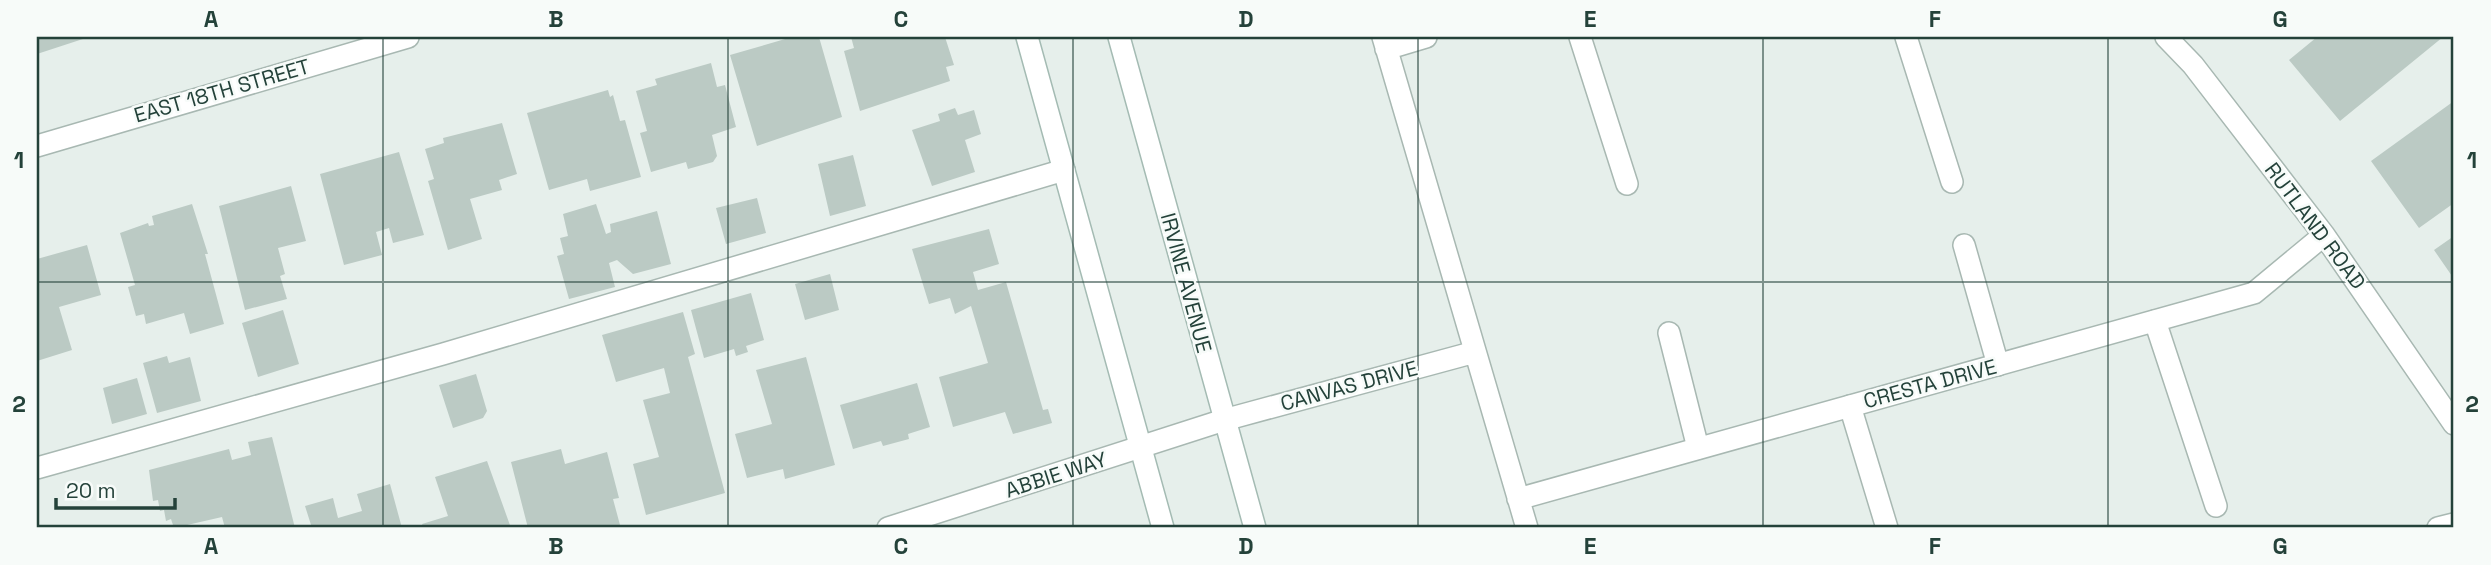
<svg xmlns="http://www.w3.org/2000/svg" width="2491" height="565" viewBox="0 0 2491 565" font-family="'Space Grotesk',sans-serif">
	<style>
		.building { fill: #bbcac4 }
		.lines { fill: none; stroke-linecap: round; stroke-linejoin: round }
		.lane-casing { stroke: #a8b8b2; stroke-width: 24 }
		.street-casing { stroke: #a8b8b2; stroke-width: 24 }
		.secondary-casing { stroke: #a4bbb3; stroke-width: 24 }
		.lane { stroke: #fff; stroke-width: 21 }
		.street { stroke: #fff; stroke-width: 21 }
		.secondary { stroke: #fff; stroke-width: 21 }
		.grid { fill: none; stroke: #24423a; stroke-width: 2; stroke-opacity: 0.55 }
		.labels { text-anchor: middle; stroke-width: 5; stroke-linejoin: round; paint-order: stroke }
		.street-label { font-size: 21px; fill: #24423a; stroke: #f7fbf9 }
		.neatline { fill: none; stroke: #24423a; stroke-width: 2.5 }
		.grid-label { font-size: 23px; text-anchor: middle; font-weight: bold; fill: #24423a }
	</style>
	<rect width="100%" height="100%" fill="#e6efeb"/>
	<path class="building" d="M37 37H89L37 54Z
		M792 37H819L842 117 757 146 730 55Z
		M851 37H945L954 65 946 67 950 81 860 111 844 51 854 48Z
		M2317 37H2443L2340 121 2289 60Z
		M711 63 717 87 725 85 736 127 712 135 717 156 713 162 688 169 686 162 651 172 640 133 647 131 636 91 657 85 655 79Z
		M608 90 610 97 613 95 620 121 625 120 641 177 590 191 587 179 549 190 527 113Z
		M2454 101V203L2419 228 2371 161Z
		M955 108 958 115 974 110 981 134 965 140 975 172 932 186 912 130 940 121 938 114Z
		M502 123 517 174 499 180 502 190 470 199 482 239 448 250 428 181 434 179 425 149 444 143 443 138Z
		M399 152 424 235 393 243 389 228 376 232 382 255 344 265 320 174Z
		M853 155 866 206 830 216 818 164Z
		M291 186 306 241 278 248 285 274 280 276 287 299 245 310 219 206Z
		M757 198 766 233 726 244 716 208Z
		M192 204 208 254H205L224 324 190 334 184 313 146 324 144 314 136 316 128 287 135 285 120 233 148 223 149 226 154 225 152 216Z
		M596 204 606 234 611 232 610 224 657 211 671 264 633 274 617 260 609 263 615 287 569 299 557 256 564 254 560 238 568 236 563 214Z
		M989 229 999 264 973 272 978 290 1006 282 1043 410 1048 409 1052 423 1013 434 1005 412 953 427 939 377 988 363 971 306 955 314 950 298 929 304 912 249Z
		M2454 236V279L2434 250Z
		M87 245 101 295 59 307 72 350 37 361V259Z
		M830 274 839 310 805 320 795 284Z
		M751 293 764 340 746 346 748 352 736 356 734 349 704 358 691 310Z
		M283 310 299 364 258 377 242 323Z
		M683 312 695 354 688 357 725 493 646 515 633 464 659 457 643 400 670 393 664 368 616 382 602 335Z
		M167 356 169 363 190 357 201 401 157 413 143 363Z
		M806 357 835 465 785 479 783 469 747 478 735 434 772 424 756 370Z
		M476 374 487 411 483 418 453 428 439 385Z
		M137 378 147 414 112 424 103 388Z
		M917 383 930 427 908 434 909 439 883 446 881 441 853 449 840 405Z
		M272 437 295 528H225L222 517 174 528 171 519 166 521 164 510 160 511 158 500 153 501 149 470 229 449 232 460 251 455 248 442Z
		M561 449 565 464 607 452 619 498 613 499 620 525 609 528H528L511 462Z
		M487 461 511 528H424L422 524 448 516 435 477Z
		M390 484 402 528H312L305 506 333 498 338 518 362 511 357 494Z"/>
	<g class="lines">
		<g class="lane-casing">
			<path id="lane" d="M1580 37 1627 184
				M1906 37 1952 182
				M1964 245 1998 365
				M2155 321 2216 506
				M1669 333 1698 448
				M1850 406 1887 528
				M37 468 443 354 1064 170
				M2438 528 2454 524"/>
		</g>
		<g class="street-casing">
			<path id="street" d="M1383 37 1527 528
				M2166 37 2193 65 2324 235 2454 424
				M1386 49 1426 37
				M37 146 408 37
				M1518 499 2254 293 2324 235
				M888 528 1224 420 1475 352"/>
		</g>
		<g class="secondary-casing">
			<path id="secondary" d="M1027 37 1163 528
				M1119 37 1255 528"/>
		</g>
		<use href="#lane" class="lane"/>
		<use href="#street" class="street"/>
		<use href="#secondary" class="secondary"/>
	</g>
	<path class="grid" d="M383 37V528M728 37V528M1073 37V528M1418 37V528M1763 37V528M2108 37V528M37 282H2454"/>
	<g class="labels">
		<g class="street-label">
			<text transform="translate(222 91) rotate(-16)" y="7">EAST 18TH STREET</text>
			<text transform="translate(2315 226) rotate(53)" y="7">RUTLAND ROAD</text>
			<text transform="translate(1186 283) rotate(75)" y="7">IRVINE AVENUE</text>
			<text transform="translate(1930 384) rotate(-15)" y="7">CRESTA DRIVE</text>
			<text transform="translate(1349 386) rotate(-15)" y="7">CANVAS DRIVE</text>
			<text transform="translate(1056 475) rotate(-18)" y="7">ABBIE WAY</text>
		</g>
	</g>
	<rect width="2491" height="565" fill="none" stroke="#f7fbf9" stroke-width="77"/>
	<path d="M56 498v10h119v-10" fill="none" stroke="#24423a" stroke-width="3.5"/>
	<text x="66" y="498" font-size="21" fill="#24423a" stroke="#f7fbf9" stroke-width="5" paint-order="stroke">20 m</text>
	<rect x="38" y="38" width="2414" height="488" class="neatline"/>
	<g class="grid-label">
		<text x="211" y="27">A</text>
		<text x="556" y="27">B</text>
		<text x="901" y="27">C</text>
		<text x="1246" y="27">D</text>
		<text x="1590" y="27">E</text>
		<text x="1935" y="27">F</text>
		<text x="2280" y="27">G</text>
		<text x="19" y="168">1</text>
		<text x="2472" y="168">1</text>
		<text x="19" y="412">2</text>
		<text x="2472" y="412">2</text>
		<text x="211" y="554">A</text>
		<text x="556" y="554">B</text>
		<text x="901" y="554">C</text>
		<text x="1246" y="554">D</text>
		<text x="1590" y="554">E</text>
		<text x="1935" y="554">F</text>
		<text x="2280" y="554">G</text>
	</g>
</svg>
